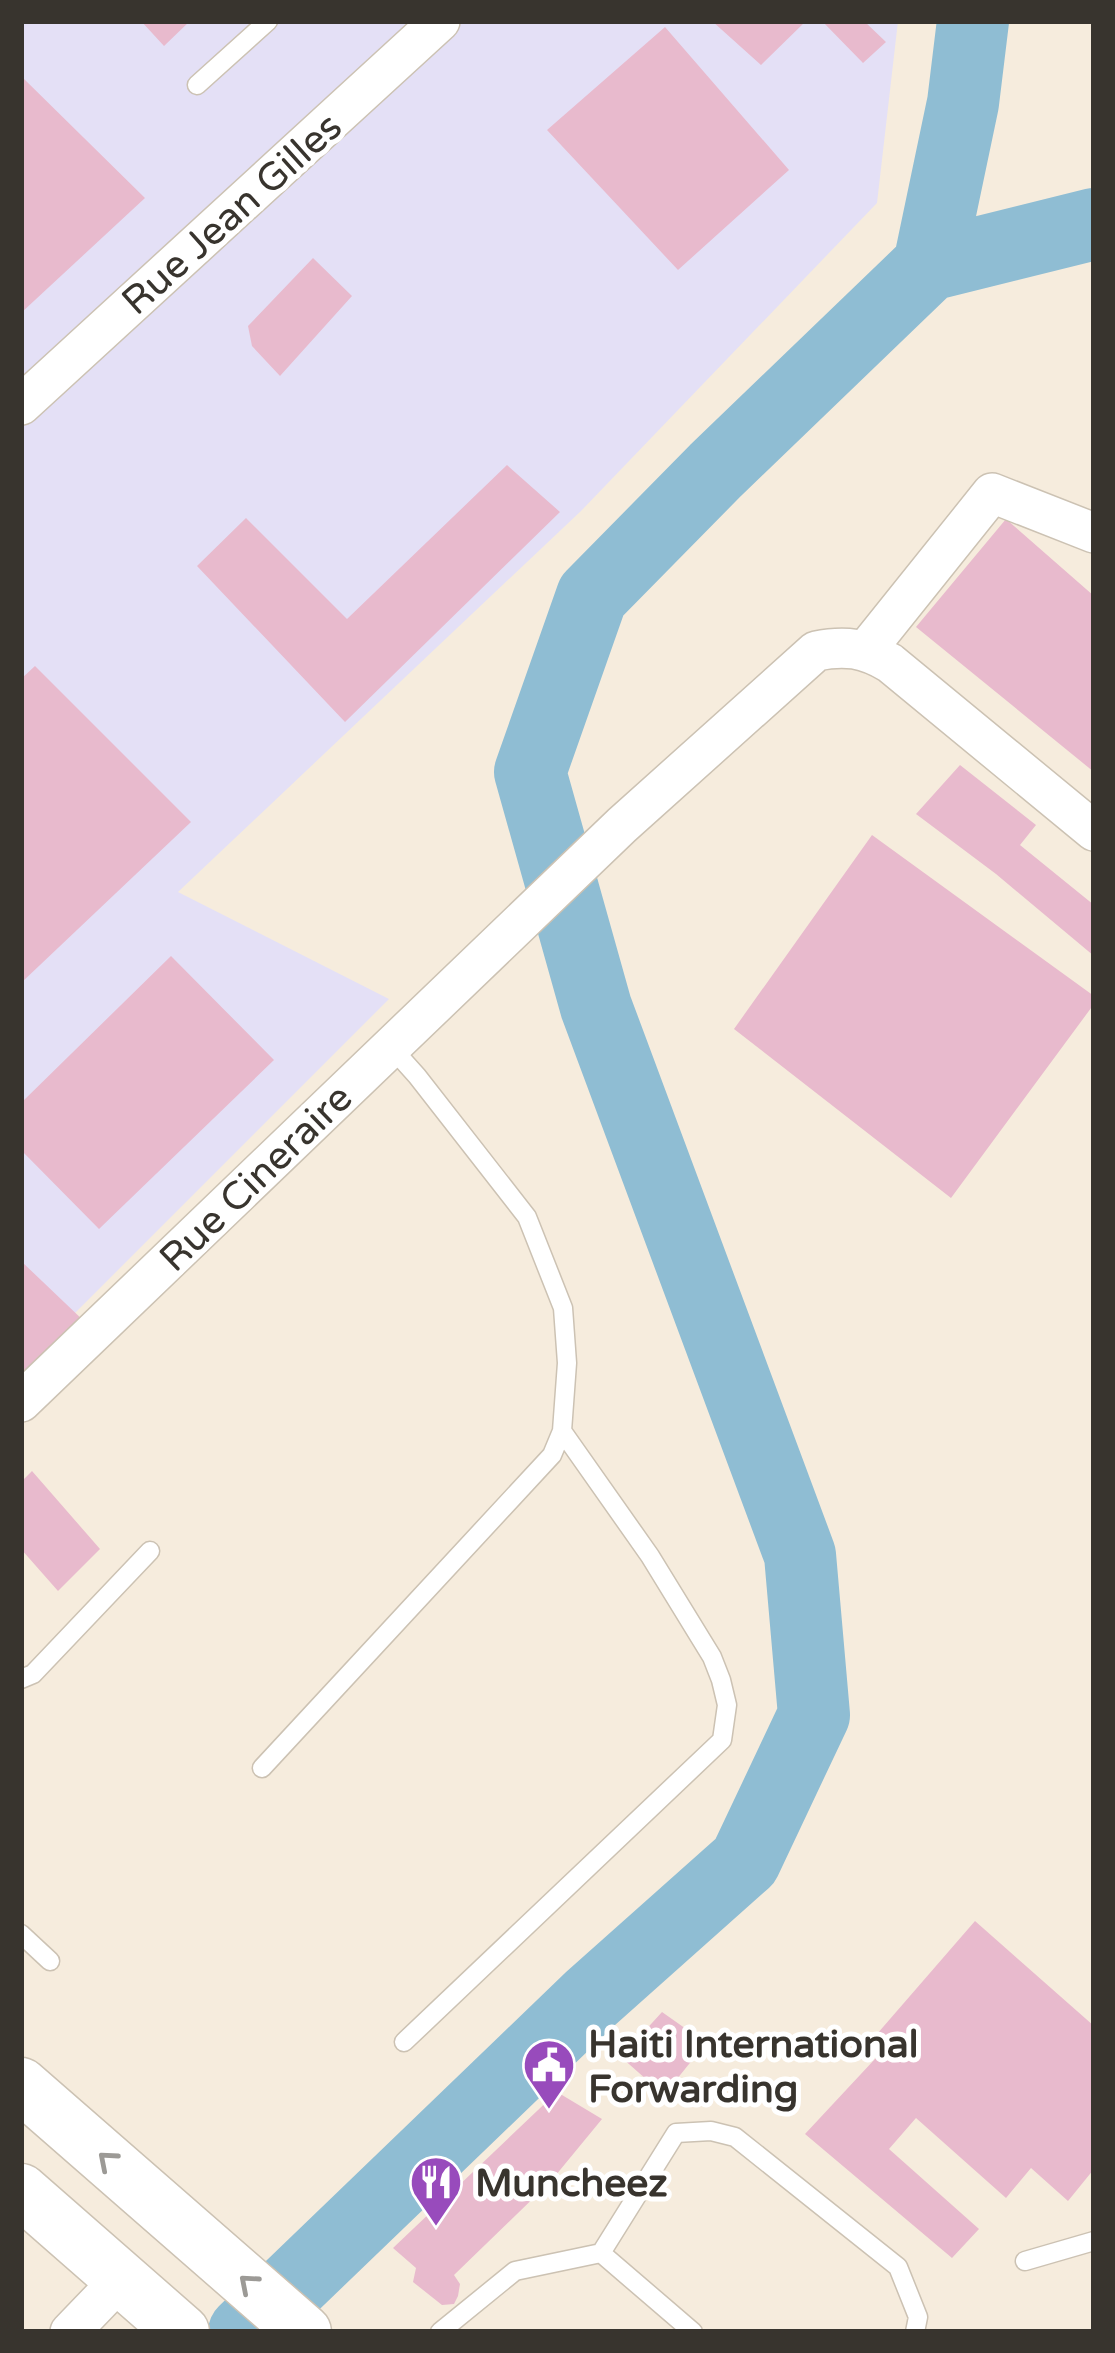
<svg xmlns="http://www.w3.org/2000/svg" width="1115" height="2353" viewBox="0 0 1115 2353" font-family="'Varela Round',sans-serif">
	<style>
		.industrial { fill: #e4e0f6 }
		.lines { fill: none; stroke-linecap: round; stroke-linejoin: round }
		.river { stroke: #8fbdd3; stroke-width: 72 }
		.building { fill: #e8bacd }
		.lane-casing { stroke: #ccc2b3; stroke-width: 21 }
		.street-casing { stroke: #ccc2b3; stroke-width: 42 }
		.secondary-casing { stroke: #ccc2b3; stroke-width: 57 }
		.lane { stroke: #fff; stroke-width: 18 }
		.street { stroke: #fff; stroke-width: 39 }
		.secondary { stroke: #fff; stroke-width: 54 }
		.oneway { stroke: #9c9a96 }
		.labels { text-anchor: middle; stroke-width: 10; stroke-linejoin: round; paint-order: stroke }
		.street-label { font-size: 39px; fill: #38342e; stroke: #fff }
		.poi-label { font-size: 39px; font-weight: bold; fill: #38342e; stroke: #fff; text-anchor: start }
	</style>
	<rect width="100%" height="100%" fill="#f6ecdd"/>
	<path class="industrial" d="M21 21H898L877 203 581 511 178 892 389 999 21 1367Z"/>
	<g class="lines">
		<path class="river" d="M929 265 1094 224
			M244 2332 590 1999 745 1861 814 1715 800 1555 596 1007 530 772 592 596 716 470 929 265 963 103 973 21"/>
	</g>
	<path class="building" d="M141 21H190L164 46Z
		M712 21H806L761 65Z
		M822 21H864L886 42 863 63Z
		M665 27 789 170 678 270 547 130Z
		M21 76 145 198 21 313Z
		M313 258 352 296 280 376 252 346 248 326Z
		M507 465 560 512 345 722 197 566 246 518 347 619Z
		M1006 519 1094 596V772L916 627Z
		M35 666 191 822 21 983V679Z
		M960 765 1036 825 1020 845 1094 905V956L996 874 916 814Z
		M872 835 1094 996V1004L951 1198 734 1029Z
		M171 956 274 1060 99 1229 21 1150V1103Z
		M21 1261 86 1323 21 1384Z
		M32 1471 100 1549 58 1591 21 1549V1482Z
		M975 1921 1094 2026V2169L1068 2201 1031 2168 1006 2198 916 2118 889 2149 979 2229 952 2258 805 2134 888 2045 877 2034Z
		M662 2012 706 2043 664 2095 621 2057Z
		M557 2092 602 2119 551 2181 454 2275 460 2284 458 2296 454 2304 442 2305 413 2282 416 2268 393 2248Z"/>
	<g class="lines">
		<g class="lane-casing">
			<path id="lane" d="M197 85 268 21
				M21 1679 33 1674 150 1551
				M262 1768 552 1455 562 1431 567 1363 563 1308 527 1217 417 1076 391 1047
				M21 1934 50 1961
				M404 2042 722 1740 727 1705 721 1680 712 1657 650 1556 562 1431
				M601 2253 676 2133 711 2131 735 2137 898 2267 918 2317 915 2332
				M1025 2261 1094 2241
				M440 2332 515 2271 601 2253 693 2332"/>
		</g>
		<g class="street-casing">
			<path id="street" d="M21 405 440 21
				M867 649 992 493 1094 533
				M21 1402 622 825 816 651C846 645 864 648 890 663L1094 831
				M70 2332 121 2279"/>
		</g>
		<g class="secondary-casing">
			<path id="secondary" d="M21 2085 304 2332
				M21 2191 182 2332"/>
		</g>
		<use href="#lane" class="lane"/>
		<use href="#street" class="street"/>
		<use href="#secondary" class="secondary"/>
	</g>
	<defs><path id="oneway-chevron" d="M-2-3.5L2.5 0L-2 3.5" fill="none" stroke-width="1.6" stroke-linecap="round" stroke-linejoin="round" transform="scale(3)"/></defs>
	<g class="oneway">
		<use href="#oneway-chevron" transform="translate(107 2160) rotate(-139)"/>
		<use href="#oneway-chevron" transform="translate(248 2283) rotate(-139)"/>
	</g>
	<defs>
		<g id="civic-pin" transform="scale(2.7)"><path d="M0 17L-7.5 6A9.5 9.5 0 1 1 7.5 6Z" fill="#984bbc" stroke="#fff"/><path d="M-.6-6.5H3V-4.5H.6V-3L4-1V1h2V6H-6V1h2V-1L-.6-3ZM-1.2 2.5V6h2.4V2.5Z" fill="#fff"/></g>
		<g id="restaurant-pin" transform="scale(2.7)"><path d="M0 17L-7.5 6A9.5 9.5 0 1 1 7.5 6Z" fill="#984bbc" stroke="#fff"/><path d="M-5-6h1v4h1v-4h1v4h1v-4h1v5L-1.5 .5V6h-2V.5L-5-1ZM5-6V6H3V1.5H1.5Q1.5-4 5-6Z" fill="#fff"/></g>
	</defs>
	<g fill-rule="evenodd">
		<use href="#civic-pin" x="549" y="2065"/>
		<use href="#restaurant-pin" x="436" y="2182"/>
	</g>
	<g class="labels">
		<g class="street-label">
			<text transform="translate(231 213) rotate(-42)" y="14">Rue Jean Gilles</text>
			<text transform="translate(255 1177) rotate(-44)" y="14">Rue Cineraire</text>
		</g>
		<g class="poi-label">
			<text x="588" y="2057">Haiti International<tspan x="588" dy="45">Forwarding</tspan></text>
			<text x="475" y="2196">Muncheez</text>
		</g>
	</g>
	<rect width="1115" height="2353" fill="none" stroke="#38342e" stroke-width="48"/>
</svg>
